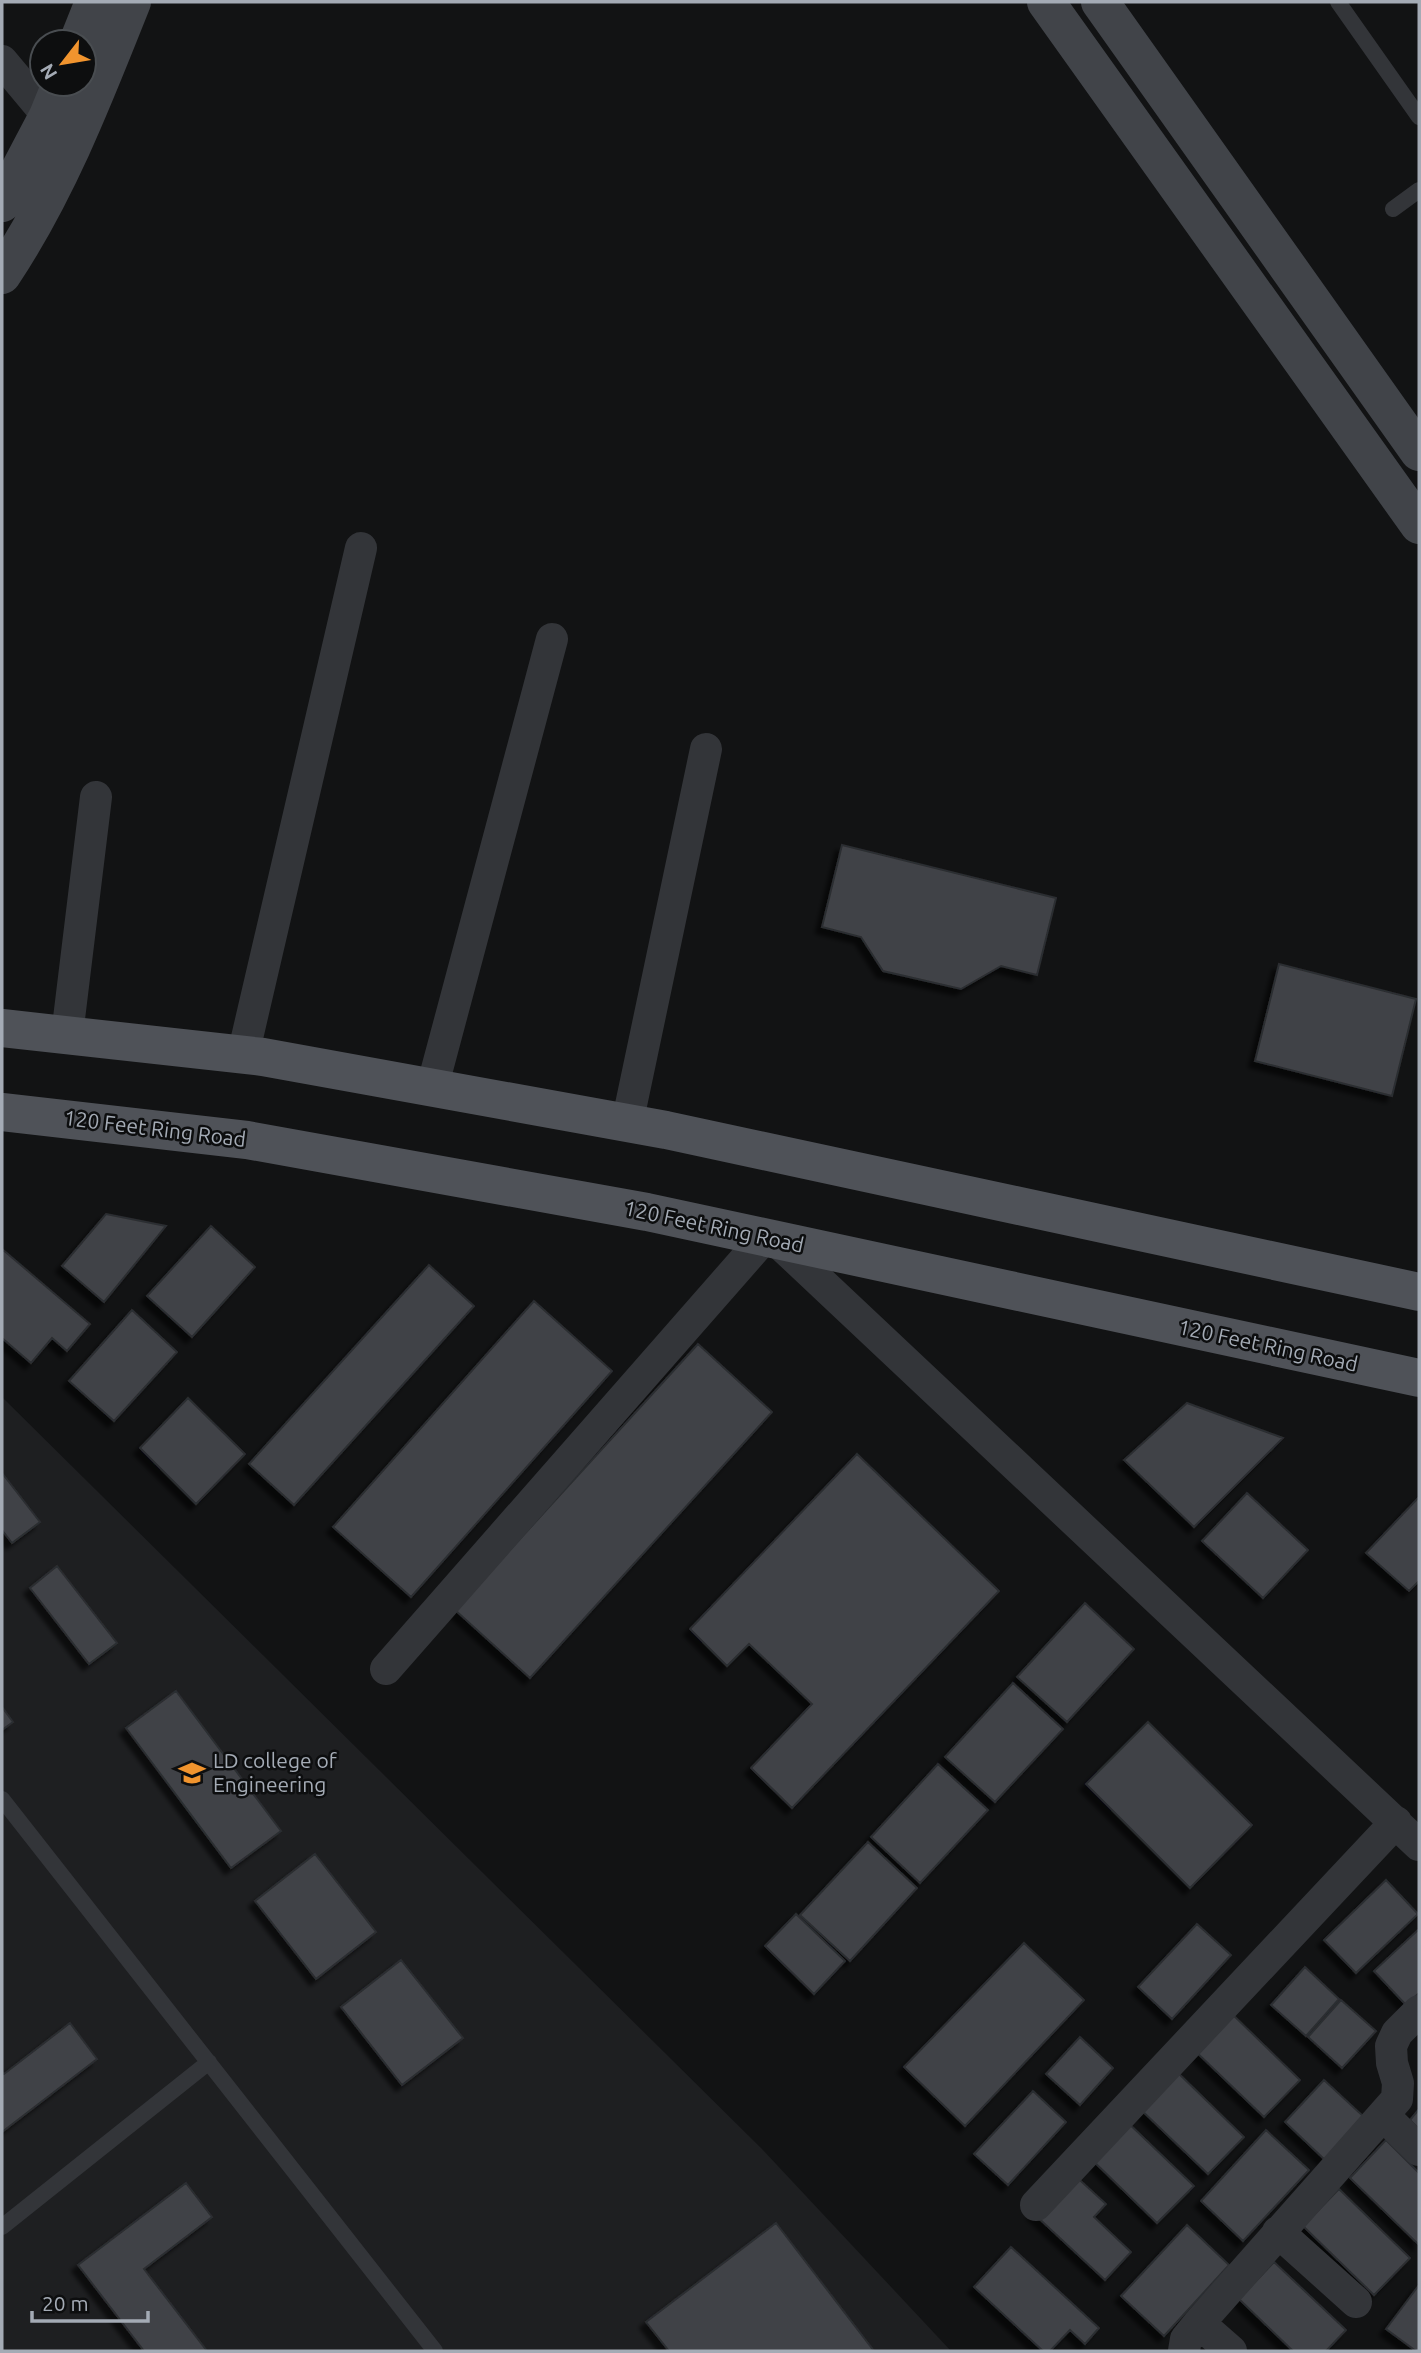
<svg xmlns="http://www.w3.org/2000/svg" width="1421" height="2353" viewBox="0 0 1421 2353" font-family="Ubuntu,sans-serif">
	<style>
		.built { fill: #1e1f21 }
		.building { fill: #414347; stroke: #2c2d30; stroke-width: 2; filter: url(#shadow) }
		.lines { fill: none; stroke-linecap: round; stroke-linejoin: round }
		.service { stroke: #333539; stroke-width: 16 }
		.minor { stroke: #333539; stroke-width: 32 }
		.secondary { stroke: #414449; stroke-width: 38 }
		.primary { stroke: #4f5258; stroke-width: 38 }
		.labels { text-anchor: middle; stroke-width: 5; stroke-linejoin: round; paint-order: stroke }
		.street-label { font-size: 21px; fill: #a4abb5; stroke: #0d0e0f }
		.poi-label { font-size: 21px; fill: #a4abb5; stroke: #0d0e0f; text-anchor: start }
	</style>
	<defs>
		<filter id="shadow"><feDropShadow dx="-6" dy="6" stdDeviation="2" flood-color="#0009"/></filter>
	</defs>
	<rect width="100%" height="100%" fill="#121314"/>
	<path class="built" d="M2 1397 762 2149 951 2351H2Z"/>
	<path class="building" d="M842 845 1056 898 1037 975 1001 966 961 989 883 971 861 937 822 927Z
		M1279 964 1416 999 1392 1096 1255 1061Z
		M106 1214 166 1226 104 1302 62 1266Z
		M211 1226 255 1267 192 1337 147 1296Z
		M2 1249 90 1324 67 1351 52 1338 31 1363 2 1338Z
		M429 1265 474 1306 294 1505 249 1464Z
		M534 1301 612 1371 411 1597 333 1527Z
		M132 1310 177 1352 114 1421 69 1381Z
		M698 1344 772 1412 530 1678 455 1610Z
		M188 1398 245 1454 196 1504 140 1448Z
		M1187 1403 1283 1438 1194 1527 1124 1460Z
		M857 1454 999 1591 792 1808 751 1768 812 1704 749 1644 727 1666 690 1629Z
		M2 1473 40 1522 12 1543 2 1530Z
		M1247 1493 1308 1550 1263 1598 1202 1541Z
		M1419 1497V1581L1409 1591 1366 1553Z
		M57 1566 117 1643 89 1664 30 1588Z
		M1085 1603 1134 1649 1067 1722 1017 1677Z
		M1013 1683 1063 1729 995 1802 945 1757Z
		M176 1691 281 1831 231 1868 126 1728Z
		M2 1707 13 1722 2 1730Z
		M1148 1722 1252 1825 1190 1888 1086 1784Z
		M938 1764 988 1810 920 1883 871 1837Z
		M868 1842 917 1888 850 1961 800 1915Z
		M315 1854 376 1932 316 1979 255 1901Z
		M1386 1880 1418 1914 1356 1973 1324 1940Z
		M796 1914 845 1961 814 1994 765 1946Z
		M1197 1924 1231 1955 1172 2019 1138 1987Z
		M1419 1929V1993L1406 2005 1374 1971Z
		M1024 1943 1084 2000 965 2126 904 2067Z
		M401 1960 463 2038 402 2085 341 2007Z
		M1305 1967 1339 1999 1306 2036 1271 2005Z
		M1341 2000 1376 2031 1342 2068 1308 2037Z
		M1229 2011 1300 2080 1264 2117 1193 2049Z
		M70 2023 97 2059 2 2132V2072L4 2074Z
		M1080 2037 1113 2068 1080 2105 1046 2074Z
		M1173 2068 1244 2137 1208 2174 1137 2106Z
		M1324 2080 1364 2117 1325 2160 1285 2122Z
		M1033 2091 1066 2122 1008 2185 974 2154Z
		M1419 2109V2129L1410 2120Z
		M1122 2117 1194 2186 1157 2223 1086 2154Z
		M1266 2130 1309 2170 1243 2241 1201 2201Z
		M1386 2140 1419 2173V2245L1350 2178Z
		M1071 2172 1106 2204 1094 2217 1131 2252 1105 2280 1033 2213Z
		M186 2183 212 2217 144 2269 207 2351H144L78 2265Z
		M1339 2189 1410 2258 1374 2295 1303 2226Z
		M776 2223 874 2351H669L646 2322Z
		M1187 2225 1229 2265 1164 2336 1121 2296Z
		M1011 2247 1099 2328 1085 2344 1070 2330 1050 2351H1043L974 2287Z
		M1274 2262 1346 2330 1326 2351H1293L1239 2299Z
		M1419 2285V2351H1416L1386 2329Z"/>
	<g class="lines">
		<path class="service" d="M1338 2 1419 117
			M1393 209 1419 190
			M2 1799 435 2351
			M2 2227 209 2062"/>
		<path class="minor" d="M2 61 48 116
			M67 1035 96 797
			M243 1055 361 548
			M432 1088 552 639
			M627 1124 706 749
			M776 1240 1419 1845
			M386 1669 764 1238
			M1383 2115 1419 2150
			M1036 2205 1396 1822
			M1278 2232 1356 2302
			M1199 2323 1231 2351
			M1184 2351 1186 2339 1199 2323 1397 2099 1398 2083 1392 2063 1391 2046 1397 2033 1419 2011"/>
		<path class="secondary" d="M1046 2 1419 525
			M1100 2 1419 452
			M78 42 94 2
			M2 203 48 116 61 84
			M2 275C58 191 95 95 132 2"/>
		<path class="primary" d="M2 1028 263 1057 666 1130 1419 1292
			M2 1112 247 1140 647 1212 1419 1378"/>
	</g>
	<defs>
		<g id="university-bare" transform="scale(2.1)"><path d="M0-5L7-2L0 1L-7-2ZM-4 1L0 2.5L4 1V4Q0 6-4 4Z" fill="#f1942e" stroke="#0d0e0f" stroke-width="2.5" paint-order="stroke"/></g>
	</defs>
	<g fill-rule="evenodd">
		<use href="#university-bare" x="192" y="1773"/>
	</g>
	<g class="labels">
		<g class="street-label">
			<text transform="translate(155 1129) rotate(7)" y="7">120 Feet Ring Road</text>
			<text transform="translate(714 1227) rotate(12)" y="7">120 Feet Ring Road</text>
			<text transform="translate(1268 1346) rotate(12)" y="7">120 Feet Ring Road</text>
		</g>
		<g class="poi-label">
			<text x="213" y="1768">LD college of<tspan x="213" dy="24">Engineering</tspan></text>
		</g>
	</g>
	<rect width="1421" height="2353" fill="none" stroke="#a4abb5" stroke-width="7"/>
	<g transform="translate(63 63) rotate(239)"><circle r="33" fill="#0d0e0f" stroke="#494d51" stroke-width="2"/>
	<path d="M0-5L12 26L0 18L-12 26Z" fill="#f1942e"/>
	<text y="-10" font-size="19" font-weight="bold" text-anchor="middle" fill="#a4abb5">N</text>
	</g>
	<path d="M32 2311v10h116v-10" fill="none" stroke="#a4abb5" stroke-width="3.5"/>
	<text x="42" y="2311" font-size="21" fill="#a4abb5" stroke="#0d0e0f" stroke-width="5" paint-order="stroke">20 m</text>
</svg>
